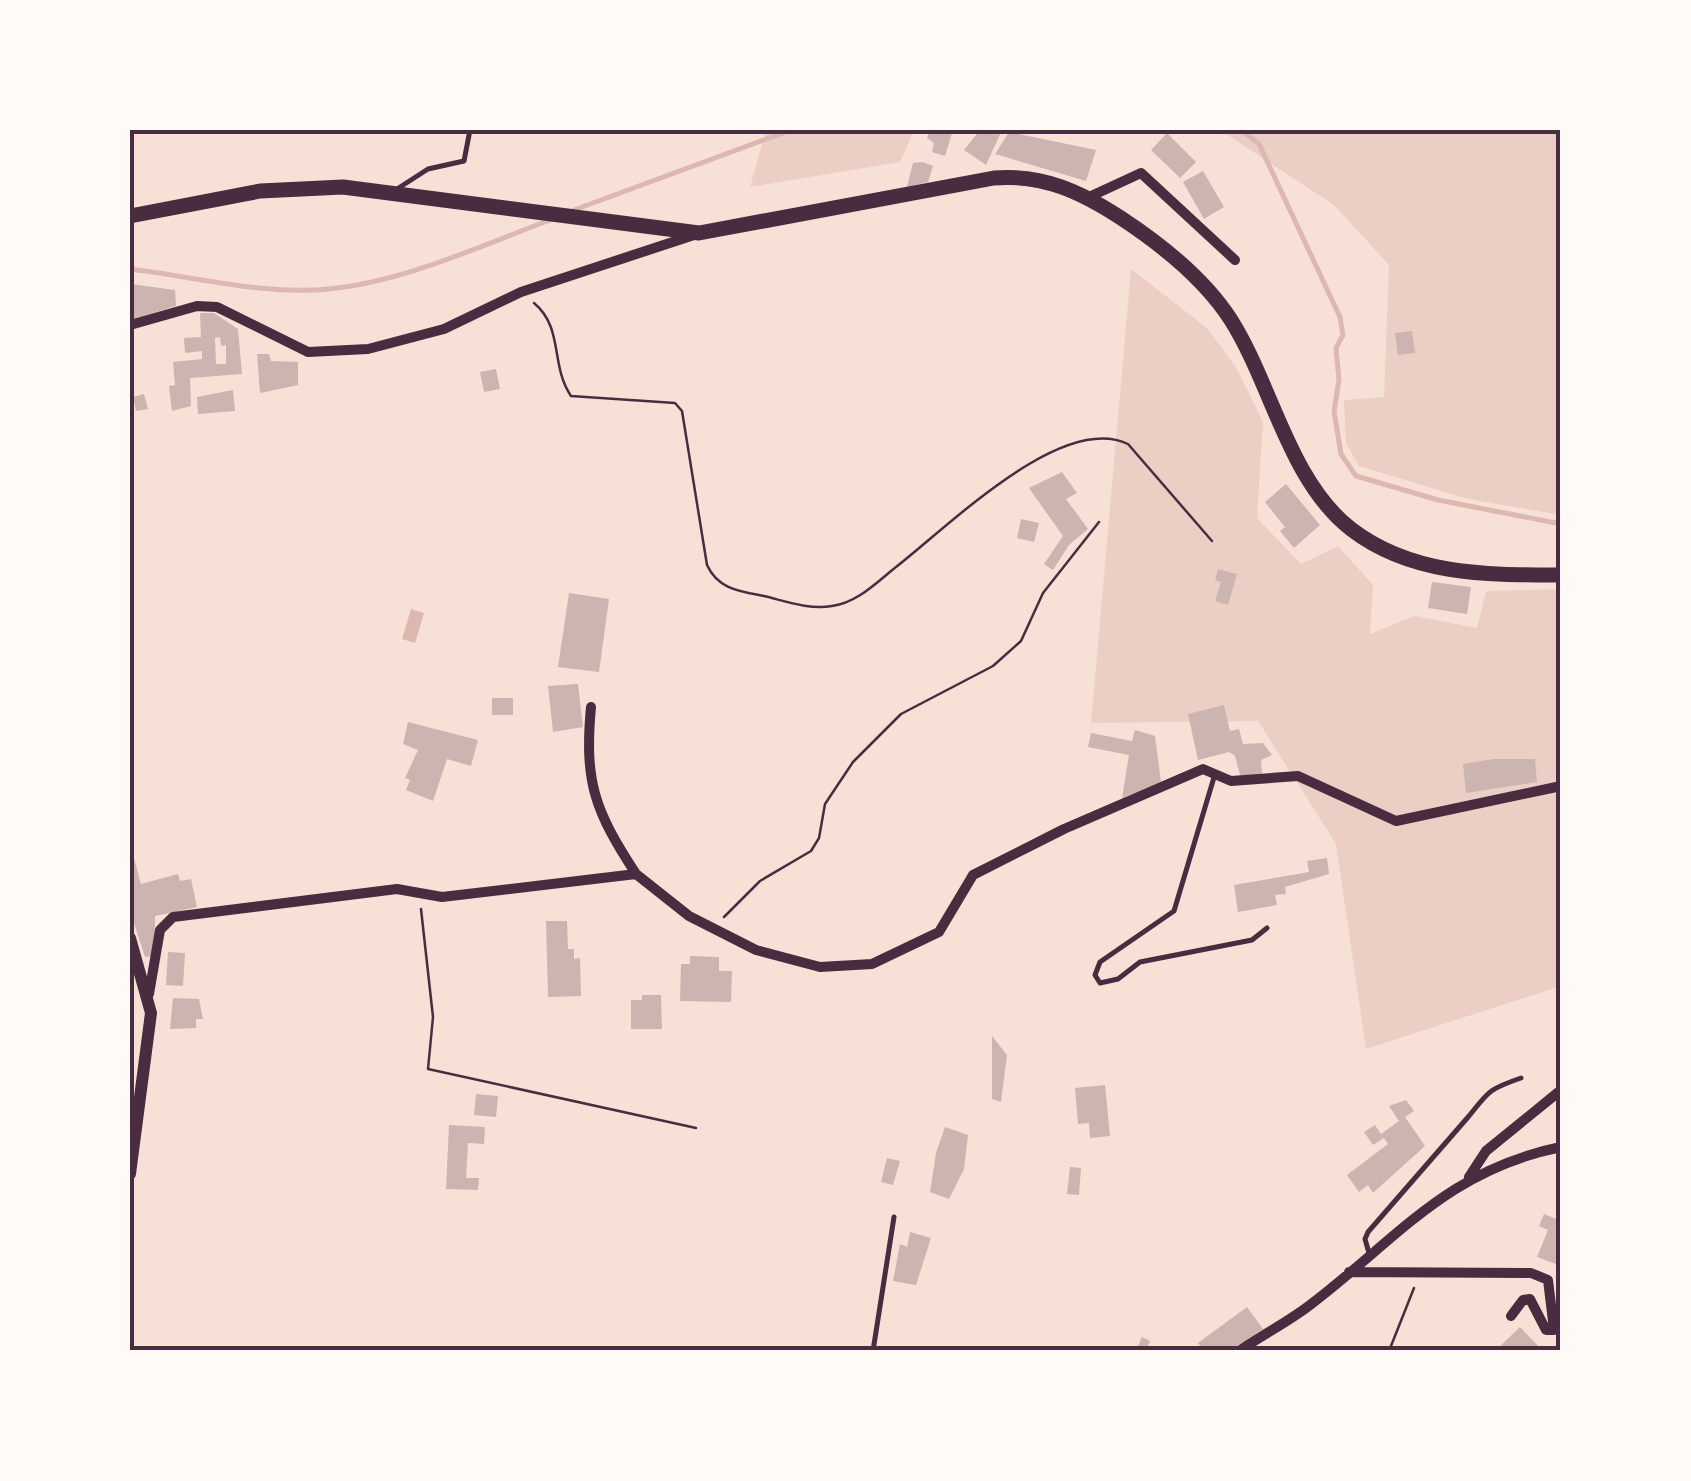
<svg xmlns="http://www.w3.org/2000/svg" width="1691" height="1481" viewBox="0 0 1691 1481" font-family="'Roboto Serif',serif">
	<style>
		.green { fill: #ebcfc5 }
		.water { fill: #dcb8b0 }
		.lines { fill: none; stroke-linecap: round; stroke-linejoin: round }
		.stream { stroke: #dcb8b0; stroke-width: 5 }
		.building { fill: #ccb4b1; fill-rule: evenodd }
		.path { stroke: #4a2c40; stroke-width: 2.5 }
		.service { stroke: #4a2c40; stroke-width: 5 }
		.minor { stroke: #4a2c40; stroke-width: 10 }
		.tertiary { stroke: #4a2c40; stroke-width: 12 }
		.primary { stroke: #4a2c40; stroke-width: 15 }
		.neatline { fill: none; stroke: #4a2c40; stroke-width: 4 }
	</style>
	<rect width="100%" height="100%" fill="#f7e1d7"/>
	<path class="green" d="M766 130H914L900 162 750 187Z
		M1220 130H1561V515L1468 499 1359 466 1346 443 1344 400 1384 397 1389 265 1334 205Z
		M1131 269 1207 328 1237 369 1263 422 1257 518 1301 564 1338 546 1373 585 1370 634 1414 616 1477 628 1486 591 1561 589V986L1366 1049 1336 844 1258 721 1091 723Z"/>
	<path class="water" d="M411 609 424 613 415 643 402 639Z"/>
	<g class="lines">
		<path class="stream" d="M1241 130 1259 144 1340 317 1343 335 1336 348 1339 380 1334 411 1341 454 1356 476 1438 500 1561 524
			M574 210 791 130
			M130 269C197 277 261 295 329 289 403 282 480 246 550 220"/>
	</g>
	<path class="building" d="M930 130H953L945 156 932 152 934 143 927 138Z
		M980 130H1002L986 165 964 150Z
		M1009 132 1096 150 1086 181 995 154Z
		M1167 133 1196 162 1180 178 1151 150Z
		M923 162 933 166 928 182 907 187 913 163Z
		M1203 171 1224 207 1204 219 1183 182Z
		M131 284 175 290 176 306 130 320Z
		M200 313H214L238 329 242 374 190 378 191 406 172 411 169 386 175 385 173 362 202 359V351L185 353 184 338 201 337ZM220 337 221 346 226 345V364H216L215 338Z
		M1412 331 1415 353 1398 355 1395 333Z
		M257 354H269L271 361 298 362V385L260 393Z
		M496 369 500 389 484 392 480 372Z
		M233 390 235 411 198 414 197 397Z
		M144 394 148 409 136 411 133 397Z
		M1062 472 1077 493 1066 499 1088 529 1069 545 1053 570 1044 564 1063 536 1029 488Z
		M1286 484 1320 525 1294 548 1280 531 1285 527 1265 502Z
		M1021 519 1039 523 1034 542 1017 538Z
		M1218 569 1237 574 1228 605 1215 601 1221 582 1215 580Z
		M1432 582 1471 587 1467 614 1428 608Z
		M569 593 609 599 599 672 558 667Z
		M578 684 583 727 553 732 548 686Z
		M492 698H513V715H492Z
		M1224 705 1230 731 1239 729 1243 744 1263 743 1272 755 1261 760 1262 774 1241 779 1235 756 1229 752 1198 760 1188 714Z
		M408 722 478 740 471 766 447 759 433 801 406 790 410 780 405 778 418 750 403 744Z
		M1135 730 1155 736 1161 782 1122 798 1129 755 1088 747 1091 733 1132 741Z
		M1494 759H1535L1537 782 1466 793 1463 764Z
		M130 843 141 884 178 874 180 881 191 879 197 907 155 916V956L145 957 130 911Z
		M1327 858 1329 874 1285 887 1286 894 1275 895 1277 905 1238 912 1234 885 1309 872 1307 861Z
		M546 921H567L568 949H574V959L580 958 581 996 548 997Z
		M168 952 185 953 183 986 166 985Z
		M690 956 719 957V971H732L731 1002 680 1001 681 964H690Z
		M642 995H661L662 1029H631V1000H642Z
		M173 998 199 999 203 1019H196V1028L170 1029Z
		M992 1036 1007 1055 1001 1102 992 1099Z
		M1105 1085 1110 1136 1090 1138 1089 1123 1078 1124 1075 1088Z
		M476 1094 498 1096 496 1117 474 1115Z
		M1406 1100 1414 1111 1405 1117 1425 1146 1373 1193 1368 1185 1359 1192 1347 1175 1388 1144 1384 1138 1373 1145 1364 1132 1375 1125 1381 1134 1399 1121 1389 1106Z
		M449 1125 485 1127 484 1144 468 1143 466 1178H479L478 1190 446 1189Z
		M945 1127 968 1135 964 1169 949 1199 930 1192 936 1153Z
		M887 1158 900 1161 893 1185 881 1182Z
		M1070 1167 1081 1168 1079 1195 1067 1194Z
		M1544 1214 1561 1221V1266L1537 1257 1548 1230 1539 1226Z
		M910 1232 931 1238 916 1285 893 1281 900 1244 907 1247Z
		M1247 1307 1263 1329 1229 1351H1204L1198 1343Z
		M1520 1327 1543 1351H1495Z
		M1142 1337 1150 1341 1146 1351H1136Z"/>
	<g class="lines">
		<path class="path" d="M534 303C564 328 550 365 571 396L675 403 682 411 707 565C718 589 739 591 764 596 785 601 809 610 832 606 857 603 877 582 896 567 949 526 1062 412 1128 444L1212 541
			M421 909 433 1017 428 1069 696 1128
			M724 917 760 881 811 851 819 838 825 804 853 762 901 714 993 666 1021 641 1043 593 1099 522
			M1389 1351 1414 1288"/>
		<path class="service" d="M397 189 428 169 464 161 470 130
			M1215 774 1174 911 1100 962 1095 975 1100 983 1118 979 1140 962 1252 940 1267 928
			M1369 1253 1365 1239 1368 1232 1469 1116C1489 1091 1489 1089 1521 1078
			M873 1351 894 1217"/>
		<path class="minor" d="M1089 197 1141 173 1235 260
			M130 325 197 306 217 307 308 352 368 349 444 329 521 292 694 235
			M591 707C584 783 595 811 636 874
			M149 994 160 930 173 917 397 889 442 897 636 874 689 916 756 950 820 967 872 964 939 932 973 875 1064 829 1203 769 1231 781 1298 776 1396 821 1561 786
			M1469 1177 1486 1151 1561 1090
			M1349 1272 1531 1273 1548 1280 1554 1330H1546L1530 1299 1523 1300 1511 1316
			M1239 1351C1262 1335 1288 1322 1310 1305 1397 1239 1447 1170 1561 1147"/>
		<path class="tertiary" d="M130 938 151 1013 130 1174"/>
		<path class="primary" d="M130 216 260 191 343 187 699 233 994 178C1043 174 1081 192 1121 218 1162 245 1204 278 1231 320 1272 385 1289 481 1351 529 1412 576 1488 575 1561 575"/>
	</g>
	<rect width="1691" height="1481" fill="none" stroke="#fffaf5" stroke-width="265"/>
	<rect x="132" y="132" width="1426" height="1216" class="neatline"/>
</svg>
